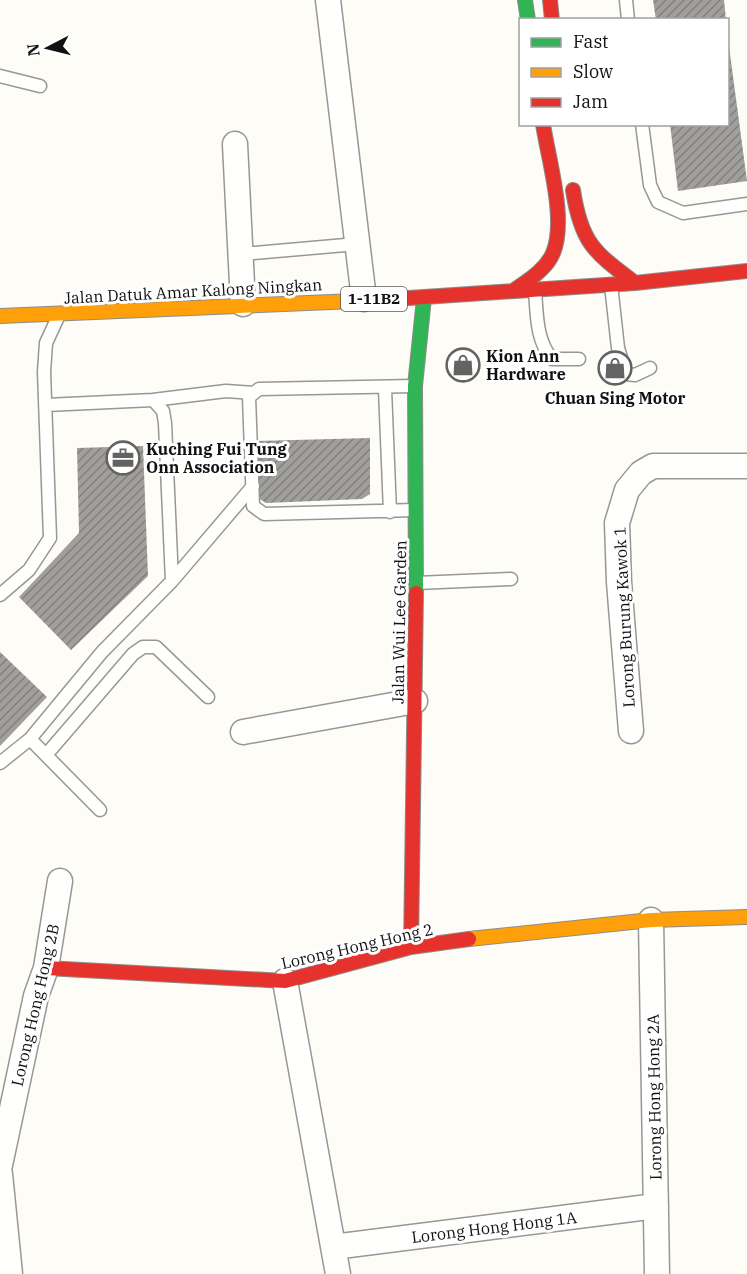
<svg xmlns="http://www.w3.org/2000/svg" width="747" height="1274" viewBox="0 0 747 1274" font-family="'IBM Plex Serif',serif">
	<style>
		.building { fill: url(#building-hatch) }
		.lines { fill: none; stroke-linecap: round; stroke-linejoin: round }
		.lane-casing { stroke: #979795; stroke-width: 15 }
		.street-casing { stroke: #979795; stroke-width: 27 }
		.fast-casing { stroke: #8e8d8b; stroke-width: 16 }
		.slow-casing { stroke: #8e8d8b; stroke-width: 16 }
		.jam-casing { stroke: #8e8d8b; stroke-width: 16 }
		.lane { stroke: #fffffe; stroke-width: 12 }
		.street { stroke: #fffffe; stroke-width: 24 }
		.fast { stroke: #30b455; stroke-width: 14 }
		.slow { stroke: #ff9f0a; stroke-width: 14 }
		.jam { stroke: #e5322d; stroke-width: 14 }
		.labels { text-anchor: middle; stroke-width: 6; stroke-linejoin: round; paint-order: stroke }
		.shield { fill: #fff; stroke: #585858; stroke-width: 1.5 }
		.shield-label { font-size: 15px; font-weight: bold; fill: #111 }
		.street-label { font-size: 16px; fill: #111; stroke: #fff }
		.poi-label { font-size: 16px; font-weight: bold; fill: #111; stroke: #fff; text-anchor: start }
	</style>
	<defs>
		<pattern id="building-hatch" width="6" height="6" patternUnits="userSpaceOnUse" patternTransform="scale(1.5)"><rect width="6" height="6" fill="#a19f9c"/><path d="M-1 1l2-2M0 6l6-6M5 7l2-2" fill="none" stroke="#82807e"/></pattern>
	</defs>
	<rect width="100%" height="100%" fill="#fdfcf7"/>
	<path class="building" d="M653 0H724L726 20H656Z
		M728 39 747 181 678 191 670 124H728Z
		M370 438V494L362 499 266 503 258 498 256 441Z
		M143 446 148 576 71 650 19 597 79 533 77 448Z
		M0 652 47 697 0 746Z"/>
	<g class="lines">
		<g class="lane-casing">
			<path id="lane" d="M626 0 628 20
				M0 76 40 86
				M642 124 650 185 658 202 683 213 747 204
				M242 254 357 244
				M611 285 618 348 626 374 635 375 650 368
				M535 291C537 315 536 340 552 359H579
				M414 386 259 389 249 397 253 506 264 514 415 510
				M385 389 390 512
				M46 405 153 400 226 391 254 393
				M172 581 253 486
				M416 583 511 579
				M0 595 29 570 50 538 44 372 46 343 58 317
				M30 739 100 810
				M46 755 133 654 143 647H156L208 697
				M0 763 30 739 102 652 172 581 165 423 163 411 153 400"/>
		</g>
		<g class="street-casing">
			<path id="street" d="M328 0 364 299
				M235 144 243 304
				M631 731 619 582 617 523 627 490 641 473 653 466H747
				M243 732 415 701
				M651 920 657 1274
				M285 981 338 1274
				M0 1165 36 996 46 968 60 881
				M0 1174 10 1274
				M333 1247 656 1206"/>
		</g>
		<g class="fast-casing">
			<path id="fast" d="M525 0 528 20
				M416 593 415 386 424 298"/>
		</g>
		<g class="slow-casing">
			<path id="slow" d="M0 316 379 300
				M469 939 651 920 747 917"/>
		</g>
		<g class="jam-casing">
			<path id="jam" d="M550 0 552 20
				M573 190C581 243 594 252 635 283
				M513 291C527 281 546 270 553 253 567 220 548 158 543 124
				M379 300 635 283 747 271
				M411 947 416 593
				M46 968 285 981 411 947 469 939"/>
		</g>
		<use href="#lane" class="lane"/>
		<use href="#street" class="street"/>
		<use href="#fast" class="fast"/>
		<use href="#slow" class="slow"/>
		<use href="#jam" class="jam"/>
	</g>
	<defs>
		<g id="shop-ring" transform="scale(1.725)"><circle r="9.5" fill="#fff" stroke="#646362" stroke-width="1.5"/><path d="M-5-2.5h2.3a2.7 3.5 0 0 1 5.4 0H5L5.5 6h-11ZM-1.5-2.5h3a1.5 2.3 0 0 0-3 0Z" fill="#646362"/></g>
		<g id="office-ring" transform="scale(1.725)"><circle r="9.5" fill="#fff" stroke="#646362" stroke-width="1.5"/><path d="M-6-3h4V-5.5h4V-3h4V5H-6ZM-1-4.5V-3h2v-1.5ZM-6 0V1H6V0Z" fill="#646362"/></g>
	</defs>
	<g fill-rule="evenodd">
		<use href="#shop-ring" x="463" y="365"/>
		<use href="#shop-ring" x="615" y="368"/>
		<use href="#office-ring" x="123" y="458"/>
	</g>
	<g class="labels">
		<rect class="shield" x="341" y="287" width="66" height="24" rx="4.5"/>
		<g class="shield-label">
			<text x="374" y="304">1-11B2</text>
		</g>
		<g class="street-label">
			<text transform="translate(193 291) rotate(-3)" y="6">Jalan Datuk Amar Kalong Ningkan</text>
			<text transform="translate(624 617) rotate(-93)" y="6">Lorong Burung Kawok 1</text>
			<text transform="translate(399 622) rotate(-89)" y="6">Jalan Wui Lee Garden</text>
			<text transform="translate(357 946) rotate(-13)" y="6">Lorong Hong Hong 2</text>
			<text transform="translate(35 1005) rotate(-77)" y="6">Lorong Hong Hong 2B</text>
			<text transform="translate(654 1097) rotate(-91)" y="6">Lorong Hong Hong 2A</text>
			<text transform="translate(494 1227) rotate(-7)" y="6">Lorong Hong Hong 1A</text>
		</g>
		<g class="poi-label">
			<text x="486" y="362">Kion Ann<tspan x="486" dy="18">Hardware</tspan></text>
			<text x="615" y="404" text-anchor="middle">Chuan Sing Motor</text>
			<text x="146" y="455">Kuching Fui Tung<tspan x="146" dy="18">Onn Association</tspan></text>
		</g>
	</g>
	<rect x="519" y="18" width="210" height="108" fill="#ffffff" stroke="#a0a0a0" stroke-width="1.5"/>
	<rect x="531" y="38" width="30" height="9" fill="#30b455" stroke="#a0a0a0" stroke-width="1.5"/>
	<text x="573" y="48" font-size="18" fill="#111111">Fast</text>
	<rect x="531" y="68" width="30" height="9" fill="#ff9f0a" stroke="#a0a0a0" stroke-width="1.5"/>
	<text x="573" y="78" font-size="18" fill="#111111">Slow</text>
	<rect x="531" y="98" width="30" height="9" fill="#e5322d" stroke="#a0a0a0" stroke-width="1.5"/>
	<text x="573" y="108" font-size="18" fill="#111111">Jam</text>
	<g transform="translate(48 48) rotate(263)" stroke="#ffffff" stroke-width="4.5" paint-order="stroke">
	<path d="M0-4.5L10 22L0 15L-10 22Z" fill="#111111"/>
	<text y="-9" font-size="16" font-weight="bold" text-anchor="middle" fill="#111111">N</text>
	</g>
</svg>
